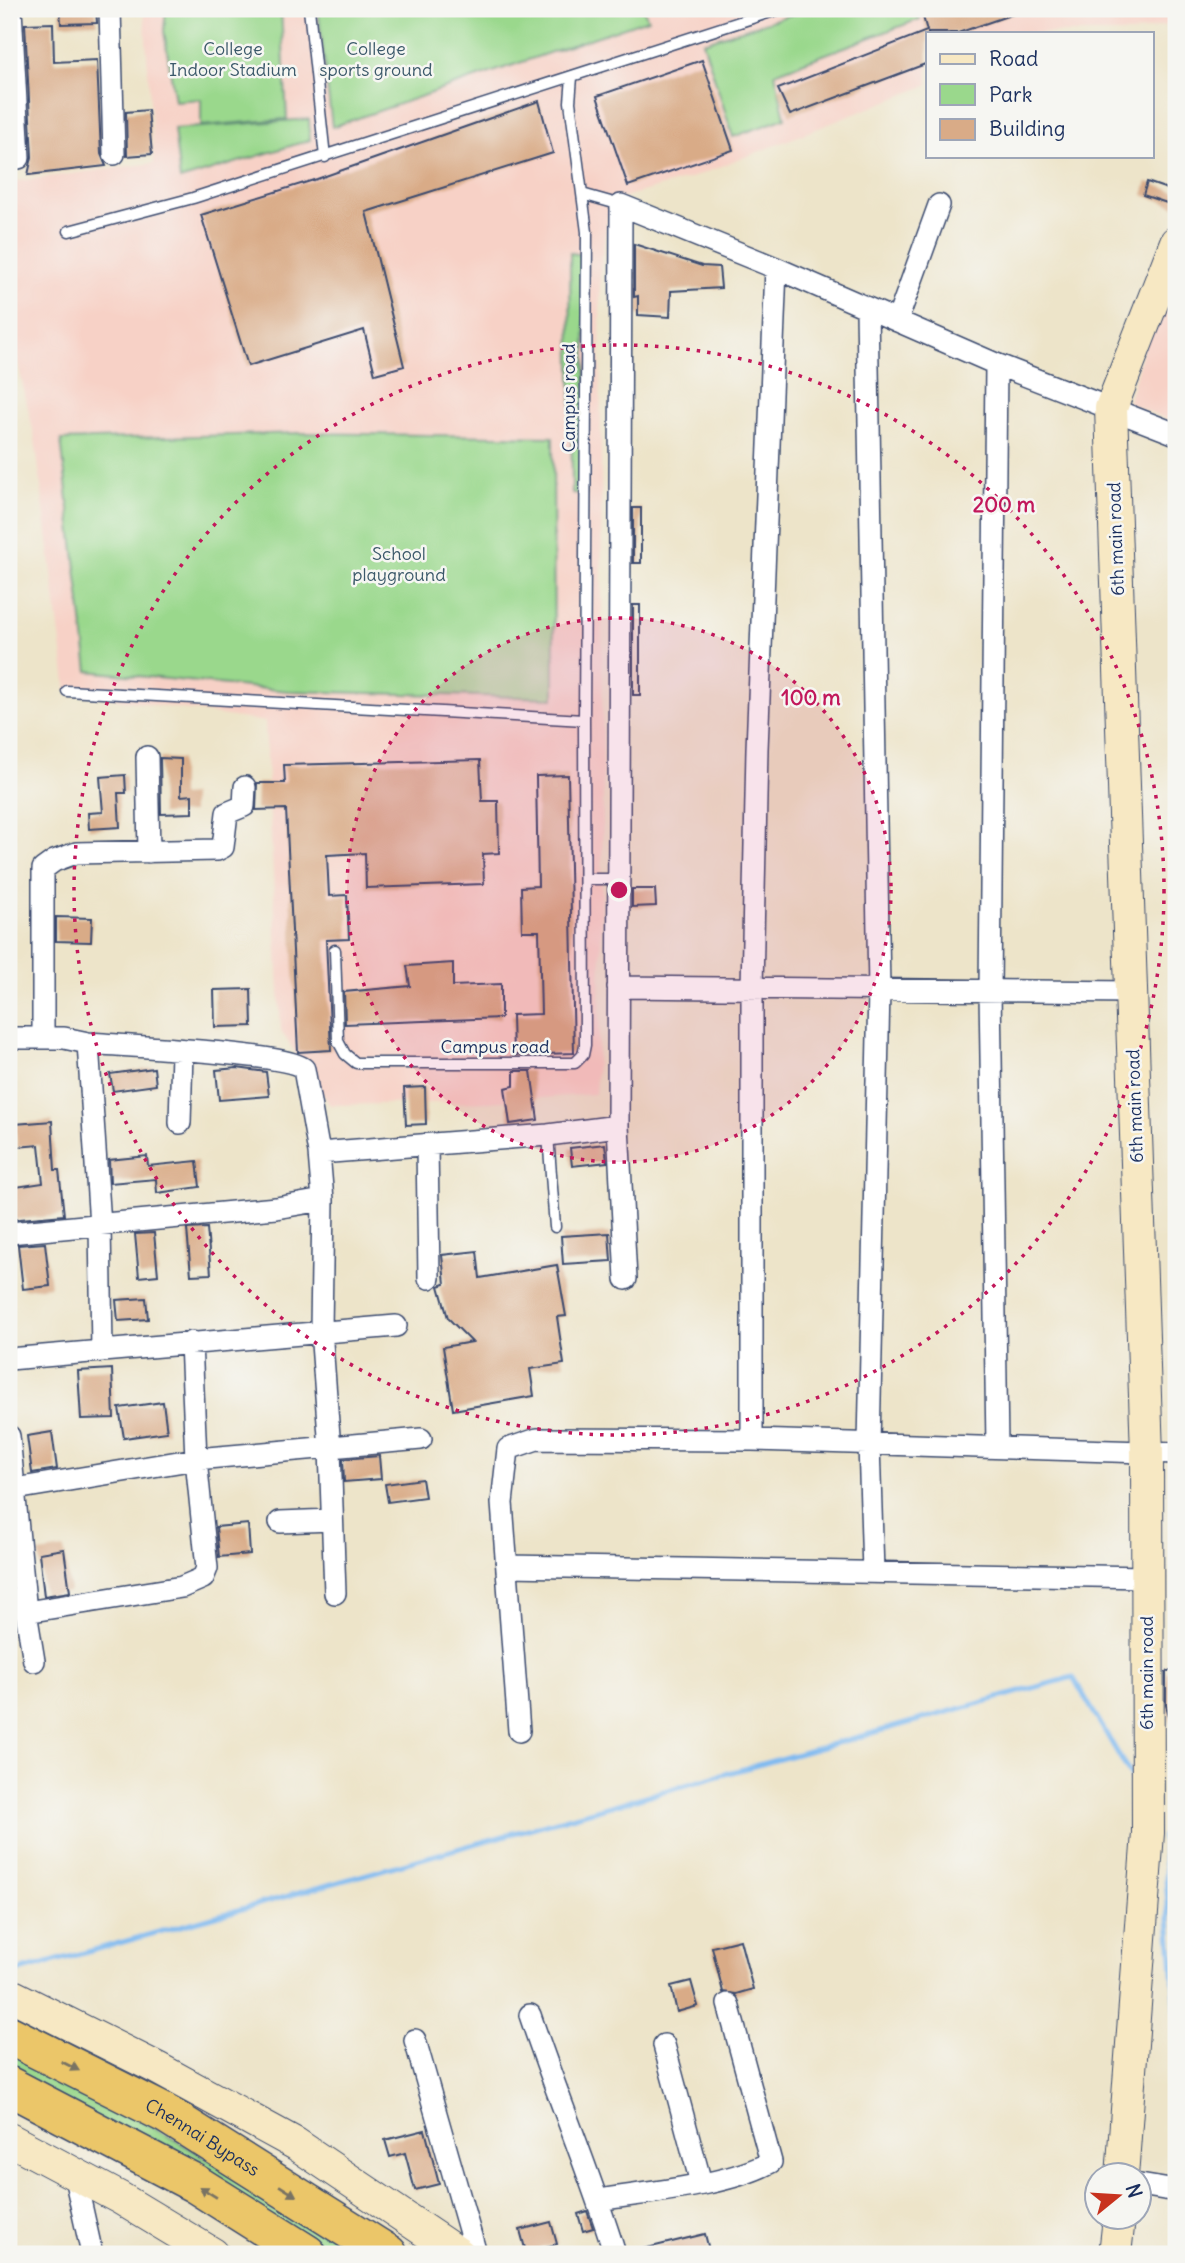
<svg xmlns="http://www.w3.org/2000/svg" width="1185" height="2263" viewBox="0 0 1185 2263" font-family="Delius,sans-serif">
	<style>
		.built { fill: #f7d1c6 }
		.green { fill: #9ad88c; stroke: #5a8475; stroke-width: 2 }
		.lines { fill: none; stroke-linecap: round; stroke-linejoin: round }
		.stream { stroke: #7fbaf0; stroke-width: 5 }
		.building { fill: #d9ab87 }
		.lane-casing { stroke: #3a4a6e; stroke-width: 13 }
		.street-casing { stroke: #3a4a6e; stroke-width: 24 }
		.secondary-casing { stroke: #3a4a6e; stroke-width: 34 }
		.highway-casing { stroke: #3a4a6e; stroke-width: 41 }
		.lane { stroke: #fff; stroke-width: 10 }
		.street { stroke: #fff; stroke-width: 21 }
		.secondary { stroke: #f7e8c3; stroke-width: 32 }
		.highway { stroke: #ebc669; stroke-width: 38 }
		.oneway { fill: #797363 }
		.ring { fill: none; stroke: #c2185b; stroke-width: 3.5; stroke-dasharray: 3.5 7 }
		.labels { text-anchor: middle; stroke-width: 5; stroke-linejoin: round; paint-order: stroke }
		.park-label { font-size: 18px; fill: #3b596a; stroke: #f6f6f2 }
		.street-label { font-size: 18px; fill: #1b2f5e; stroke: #f6f6f2 }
		.centre { fill: #c2185b; stroke: #f6f6f2; stroke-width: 3.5 }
		.ring-label { font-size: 21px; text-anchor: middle; font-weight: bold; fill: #c2185b; stroke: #f6f6f2; stroke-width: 5; stroke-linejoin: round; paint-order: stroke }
	</style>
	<rect width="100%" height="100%" fill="#f6f6f2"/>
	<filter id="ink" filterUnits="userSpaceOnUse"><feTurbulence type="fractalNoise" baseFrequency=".0143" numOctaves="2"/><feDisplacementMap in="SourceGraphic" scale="14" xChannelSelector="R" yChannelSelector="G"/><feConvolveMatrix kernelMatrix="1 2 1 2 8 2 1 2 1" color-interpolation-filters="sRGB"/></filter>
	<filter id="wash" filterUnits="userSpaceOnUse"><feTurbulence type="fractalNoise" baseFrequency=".00686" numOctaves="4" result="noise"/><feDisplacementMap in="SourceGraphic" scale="28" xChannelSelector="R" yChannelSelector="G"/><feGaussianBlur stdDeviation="1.57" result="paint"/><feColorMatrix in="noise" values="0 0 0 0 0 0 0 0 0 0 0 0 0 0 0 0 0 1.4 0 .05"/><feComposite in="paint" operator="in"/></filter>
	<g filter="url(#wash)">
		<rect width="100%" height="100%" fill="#ede4c9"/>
		<path class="built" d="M144 9H1176V23L1132 33H928V85L694 177 610 201 600 270 603 798 600 1019 595 1094 488 1102 330 1105 281 1031 265 722 67 691 35 439 9 324V182L154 163Z
			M1176 234V423L1128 403Z"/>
		<path class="green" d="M166 9H281L287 119 201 126V99L175 101 164 31Z
			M318 9H643L648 19 332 127Z
			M809 9H916L920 19 775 73 785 118 733 137 703 42Z
			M309 119 310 140 180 180 174 129Z
			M570 253 585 255 586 494 572 493Z
			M299 433 553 437 554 698 288 691 88 671 61 440Z
			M9 2046 376 2254H324L9 2075Z"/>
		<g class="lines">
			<path class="stream" d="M1163 1836 1176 2010
				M9 1971H19L1073 1677 1134 1781"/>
		</g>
		<g id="blocks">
			<path class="building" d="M60 9H96L97 23 61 24Z
				M933 9 1022 11 958 33H928V63L790 115 778 89 927 31 922 13Z
				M53 23 54 62 97 60 101 154 106 166 28 175 32 157 25 24Z
				M702 60 733 150 628 186 597 96Z
				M539 101 553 153 366 212 404 366 375 374 364 330 248 366 201 215 317 179Z
				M148 110 152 154 127 156 126 112Z
				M1147 182 1176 192V206L1143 195Z
				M634 244 702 266 719 267 721 288 671 291 670 317 638 315V296L634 297Z
				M633 508H641V563H633Z
				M633 605H640V695H633Z
				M160 758 181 759V796L192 795V813L161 814Z
				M480 760 482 801H498L499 853 483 854 484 884 366 888 365 853 327 855 329 896 347 895 349 939 326 940 331 1050 298 1052 286 809 256 810 257 783H285L284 765Z
				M125 775 126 793H118L120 827 89 829 88 813 103 812 100 777Z
				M568 775 574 1053 513 1055 512 1015 541 1014 539 931H522L521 887 538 886 536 776Z
				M632 889H655L656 906 632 907Z
				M56 917 92 918 91 942 56 941Z
				M453 963V986L501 984V1018L345 1024 344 992 410 986 407 966Z
				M251 989 252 1026 215 1027 214 990Z
				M154 1068 156 1085 113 1091 110 1074Z
				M237 1068 266 1072 269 1096 219 1100 216 1070Z
				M514 1071H531L538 1120 510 1124 505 1088 514 1086Z
				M425 1087 426 1124 406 1125 404 1088Z
				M52 1121 55 1170H59L64 1215 9 1220V1188L43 1183 39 1145 17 1147 15 1124Z
				M605 1144 607 1162 572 1166 570 1148Z
				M147 1156 148 1166 197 1161 200 1187 157 1193 156 1179 110 1183 109 1160Z
				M207 1228 211 1274 191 1275 187 1229Z
				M154 1233 158 1275 139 1277 135 1234Z
				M609 1233 611 1261 563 1264 561 1236Z
				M45 1243 50 1286 23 1289 18 1245Z
				M477 1251 480 1278 557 1265 566 1316 557 1317 564 1364 530 1369 534 1396 453 1410 443 1347 472 1342 448 1318 439 1286 445 1284 442 1255Z
				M146 1298 148 1319 118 1321 116 1300Z
				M112 1369 114 1418 81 1419 78 1371Z
				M163 1402 167 1432 124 1438 119 1408Z
				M52 1432 57 1469 32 1473 27 1436Z
				M379 1456 381 1479 344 1482 343 1459Z
				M422 1479 425 1497 388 1502 385 1484Z
				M248 1524 250 1554 219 1557 216 1527Z
				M64 1549 70 1592 44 1596 39 1553Z
				M1174 1670 1176 1725 1172 1726 1166 1705V1672Z
				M740 1940 753 1989 736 1994 723 1992 712 1947Z
				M691 1981 698 2006 677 2012 671 1986Z
				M425 2130 439 2184 415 2190 405 2153 390 2157 385 2140Z
				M587 2211 593 2228 583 2231 578 2214Z
				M551 2222 557 2244 526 2252 520 2230Z
				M705 2234 710 2254H644L643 2249Z"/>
		</g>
	</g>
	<g filter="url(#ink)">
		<use href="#blocks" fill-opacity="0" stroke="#3a4a6e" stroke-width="2"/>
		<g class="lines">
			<g class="lane-casing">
				<path id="lane" d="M309 9 325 157
					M582 194 621 205
					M69 231 193 198 780 9
					M67 691 584 720 587 232 570 102 572 77
					M585 879H618
					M335 950 338 1041 345 1054 356 1063H575L583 1055 585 1045 584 720
					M548 1135 555 1227"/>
			</g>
			<g class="street-casing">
				<path id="street" d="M11 9 19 158
					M110 9 114 154
					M867 310 879 990 869 1444 873 1572
					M897 321 939 205
					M996 364 990 991 997 1446
					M147 757 149 852
					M618 987 1131 992
					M9 1038H64L88 1043C122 1046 288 1053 304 1069L319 1153 323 1200 321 1330 330 1449 335 1593
					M43 1038V869L54 861 76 853 217 850 223 847 227 813 244 806 245 787
					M88 1043 100 1225 102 1351 396 1326
					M180 1123 182 1052
					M427 1145 429 1278
					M319 1153 548 1135 618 1126
					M9 1233 276 1208 323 1200
					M626 1279 618 1126 621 205 776 268 996 364 1176 434
					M9 1359 102 1351
					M9 1436 26 1612 34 1661
					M752 1440V988L757 749 776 268
					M9 1490 196 1459 421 1439
					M280 1522 332 1520
					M507 1566 1147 1577
					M26 1612 182 1587 203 1578 207 1568 196 1459 191 1342
					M519 1731 502 1503 508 1449 537 1439 752 1440 1176 1453
					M530 2015C557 2096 590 2173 615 2254
					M415 2040 476 2254
					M664 2045 701 2183
					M74 2173 92 2254
					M1140 2185 1176 2191
					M599 2200C649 2192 727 2186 771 2162L728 2004"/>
			</g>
			<g class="secondary-casing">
				<path id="secondary" d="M9 1994 157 2068 296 2144 459 2254
					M9 2139 120 2198 213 2254
					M1122 2176 1148 1833 1147 1454 1111 408 1176 242
					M1115 2254 1119 2218"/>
			</g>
			<g class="highway-casing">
				<g id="highway">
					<path id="s1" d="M9 2035 166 2114 388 2254"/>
					<path d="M9 2086 194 2183 307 2254"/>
				</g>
			</g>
			<use href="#lane" class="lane"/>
			<use href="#street" class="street"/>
			<use href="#secondary" class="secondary"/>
			<use href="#highway" class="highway"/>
		</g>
		<defs><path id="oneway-solid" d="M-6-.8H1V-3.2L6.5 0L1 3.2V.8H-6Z" transform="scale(1.75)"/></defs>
		<g class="oneway">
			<use href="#oneway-solid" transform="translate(70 2066) rotate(27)"/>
			<use href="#oneway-solid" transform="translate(288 2191) rotate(32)"/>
			<use href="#oneway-solid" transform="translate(208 2192) rotate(-148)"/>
		</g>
	</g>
	<circle cx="619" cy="890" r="272" fill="#c2185b" fill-opacity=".12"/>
	<g class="ring">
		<circle cx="619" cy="890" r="272"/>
		<circle cx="619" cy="890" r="545"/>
	</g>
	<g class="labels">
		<g class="park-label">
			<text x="233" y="55">College<tspan x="233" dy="21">Indoor Stadium</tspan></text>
			<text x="376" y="55">College<tspan x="376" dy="21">sports ground</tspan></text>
			<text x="399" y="560">School<tspan x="399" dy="21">playground</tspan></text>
		</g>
		<g class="street-label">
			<text transform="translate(569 398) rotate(-90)" y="6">Campus road</text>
			<text transform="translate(1116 539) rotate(-92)" y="6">6th main road</text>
			<text x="495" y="1053">Campus road</text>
			<text transform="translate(1135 1106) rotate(-92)" y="6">6th main road</text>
			<text transform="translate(1147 1673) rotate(-90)" y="6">6th main road</text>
			<text dy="6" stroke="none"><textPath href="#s1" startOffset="219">Chennai Bypass</textPath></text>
		</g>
	</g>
	<circle cx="619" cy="890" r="10" class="centre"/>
	<g class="ring-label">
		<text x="1004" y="512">200 m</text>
		<text x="811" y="705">100 m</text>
	</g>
	<rect width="1185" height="2263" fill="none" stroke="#f6f6f2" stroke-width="35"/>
	<rect x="926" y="32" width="228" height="126" fill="#f6f6f2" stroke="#9ea6b7" stroke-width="2"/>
	<rect x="940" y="54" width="35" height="10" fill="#f7e8c3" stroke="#9ea6b7" stroke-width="2"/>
	<text x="989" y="66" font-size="21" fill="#1b2f5e">Road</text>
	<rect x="940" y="84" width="35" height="21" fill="#9ad88c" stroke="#9ea6b7" stroke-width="2"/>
	<text x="989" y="102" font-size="21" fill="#1b2f5e">Park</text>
	<rect x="940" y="119" width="35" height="21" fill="#d9ab87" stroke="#9ea6b7" stroke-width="2"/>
	<text x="989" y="136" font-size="21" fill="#1b2f5e">Building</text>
	<g transform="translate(1118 2196) rotate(72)"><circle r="33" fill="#f6f6f2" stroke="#9ea6b7" stroke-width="2"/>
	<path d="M0-5L12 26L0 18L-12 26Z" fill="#c8321e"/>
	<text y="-10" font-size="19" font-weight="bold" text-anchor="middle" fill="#1b2f5e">N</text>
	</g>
</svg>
